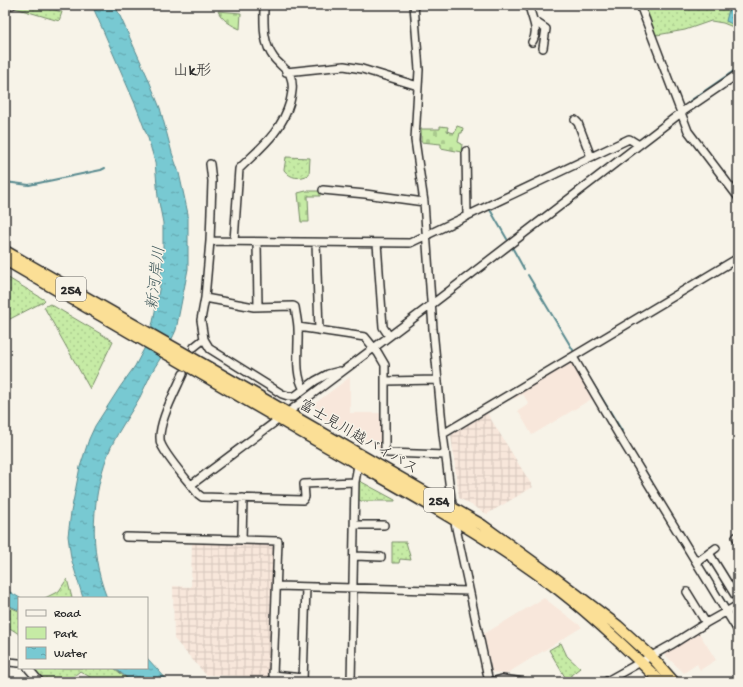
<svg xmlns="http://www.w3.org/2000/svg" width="743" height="687" viewBox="0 0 743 687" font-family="'Gochi Hand','Klee One',sans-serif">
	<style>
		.built { fill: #f8e7db }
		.industrial { fill: url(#industrial-grid) }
		.green { fill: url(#green-dots); stroke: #788b68 }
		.cemetery { fill: url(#cemetery-stones); stroke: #788b68 }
		.water { fill: url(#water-ripples); stroke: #598a8f }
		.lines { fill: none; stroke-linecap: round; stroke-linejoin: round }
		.stream { stroke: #598a8f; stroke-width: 2 }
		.minor-casing { stroke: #2b2b2b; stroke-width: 10 }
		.highway-casing { stroke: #2b2b2b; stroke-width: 13 }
		.minor { stroke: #f7f3e8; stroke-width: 7 }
		.highway { stroke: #fbdf96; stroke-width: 10 }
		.labels { text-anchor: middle; stroke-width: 3; stroke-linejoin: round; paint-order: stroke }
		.shield { fill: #f7f3e8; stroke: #686764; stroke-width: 1 }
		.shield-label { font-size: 14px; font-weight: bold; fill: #2b2b2b }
		.street-label { font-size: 15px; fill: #2b2b2b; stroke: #f7f3e8 }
		.neighbourhood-label { font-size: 16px; fill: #2b2b2b; stroke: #f7f3e8 }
		.water-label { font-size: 16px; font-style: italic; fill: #425a5d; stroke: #f7f3e8 }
	</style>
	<defs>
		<pattern id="industrial-grid" width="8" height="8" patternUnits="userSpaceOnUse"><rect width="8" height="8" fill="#f8e7db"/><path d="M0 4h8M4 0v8" fill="none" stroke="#d5c6bc"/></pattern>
		<pattern id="green-dots" width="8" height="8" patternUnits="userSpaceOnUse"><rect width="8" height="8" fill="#c6eba5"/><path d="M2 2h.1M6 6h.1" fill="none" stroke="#aaca8e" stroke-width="1.8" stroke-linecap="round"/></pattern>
		<pattern id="cemetery-stones" width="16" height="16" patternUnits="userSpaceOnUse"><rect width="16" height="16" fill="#c6eba5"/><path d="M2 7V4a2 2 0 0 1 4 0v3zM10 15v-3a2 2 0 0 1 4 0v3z" fill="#aaca8e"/></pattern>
		<pattern id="water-ripples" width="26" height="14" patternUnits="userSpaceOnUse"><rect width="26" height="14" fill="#78c9d2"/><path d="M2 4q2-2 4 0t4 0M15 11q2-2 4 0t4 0" fill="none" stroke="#63a3ab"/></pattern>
	</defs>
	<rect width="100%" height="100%" fill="#f7f3e8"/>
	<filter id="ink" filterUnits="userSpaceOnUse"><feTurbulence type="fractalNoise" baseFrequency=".025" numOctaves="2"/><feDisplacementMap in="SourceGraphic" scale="8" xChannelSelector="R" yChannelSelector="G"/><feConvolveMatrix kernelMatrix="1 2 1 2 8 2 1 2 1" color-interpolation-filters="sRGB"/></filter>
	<g filter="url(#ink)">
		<path class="built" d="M570 361 572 362 593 398 532 435 518 411 529 404 523 394 514 399 513 396Z
			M350 377V413H383L382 450 361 437 349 434 316 415 314 404Z
			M544 598 582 627 506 674 492 672 484 634Z
			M699 633 716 660 700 670 697 664 684 673 664 654Z"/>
		<path class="industrial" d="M487 413 533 487 487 514 459 498 451 435Z
			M192 541 273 544 275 549 271 678 206 675 174 639 173 586 191 587Z"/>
		<path class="green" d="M15 5H37L62 12 59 21 15 8Z
			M643 5H738V29L723 23 711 21 685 30 657 35 654 33Z
			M286 157 310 158 309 175C299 179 291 179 284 170Z
			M5 276 45 300 43 302 8 320 5 314Z
			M50 304 113 341 90 389 44 307Z
			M358 480 395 500V501H361L358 499Z
			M392 542H406L411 560 400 559 399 563H392Z
			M67 579 72 598H45L59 591Z
			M5 605 19 611V634L5 625Z
			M561 643 567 656 580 668 571 675 570 682H568L549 650Z
			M31 668H114L131 682H98L80 671 67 682H43Z"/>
		<path class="cemetery" d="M218 11 241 13 240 29C232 26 221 19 218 11Z
			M440 126 448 127 447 131 454 133 457 126 463 128 462 133H460L458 142 462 144 461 152 441 148V144L421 142V129H440Z
			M306 191H320V196H308L309 222H301L298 193Z"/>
		<path class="water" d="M92 5H115L148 78 160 108 172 153 179 173 188 214V269L176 330C170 345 160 358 152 372 148 380 144 389 140 397 131 413 119 429 111 447 91 493 88 551 107 598H83L71 558 68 536 71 512 80 467 89 439 95 426 120 387 135 366 144 349 153 322 160 285 163 249V223L158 197 155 162 148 138 136 106Z
			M730 5H738L733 20 738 24V27L726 21Z
			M5 589 20 598 19 610 5 604Z
			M147 658 169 682H132L115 668H147Z"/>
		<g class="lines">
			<path class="stream" d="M690 101 738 68
				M5 182 29 185 101 170 105 168
				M489 208 507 239
				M513 249 524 269
				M528 275 573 350
				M586 372 622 431
				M625 439 652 482
				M690 546 738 623"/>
			<g class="minor-casing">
				<path id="minor" d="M7 5H12
					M414 5 419 70 415 140 424 202 433 329 443 434 451 498 456 528 489 682
					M529 5C531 18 540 30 532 42
					M640 5 688 131 738 197
					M534 21 546 29 543 48
					M286 72 344 66 362 69 418 86
					M575 120 578 123 591 157
					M466 151 467 216
					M210 164 212 181 210 241 205 298 201 320 204 339 210 349 282 394 288 396H295L315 381 328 374 340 371
					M323 190 365 194 424 202
					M210 241 410 243 629 139 631 140 639 145
					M234 241 239 169C261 147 281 133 290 102 292 93 294 84 290 75 289 72 277 62 274 58 262 42 264 23 264 5
					M257 242 258 307
					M316 243 319 330
					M377 243 383 327 389 336
					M205 298 254 307 293 306 295 307C296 314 298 322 298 329 299 348 294 374 304 389
					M298 327 365 337 378 353 385 365V451L388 453 445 455
					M194 347 204 339
					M573 357 620 437 738 631
					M183 374C176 390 155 428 161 444 167 458 188 481 198 494L202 497 303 500 305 497 304 484 355 482
					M386 381 437 380
					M443 434 738 258
					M191 485 431 305 639 145 682 112 738 74
					M355 525H384
					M126 537 278 541 273 675 303 678
					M736 537 738 540
					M242 540 243 498
					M709 553 738 600
					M355 556 381 557
					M697 562 716 548
					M277 586 469 591
					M687 592 706 623
					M5 656 9 662 19 663
					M28 668 40 682
					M303 681 306 587
					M351 682 355 482 358 465
					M492 682 502 679 524 682
					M605 682 671 645 706 623 738 605"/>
			</g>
			<g class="highway-casing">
				<path id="highway" d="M5 251 250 391 482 525 555 578 618 626 651 656 674 682
					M5 260C104 317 202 375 301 432 388 482 479 529 559 590 595 618 628 650 661 682"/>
			</g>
			<use href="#minor" class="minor"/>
			<use href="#highway" class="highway"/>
		</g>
	</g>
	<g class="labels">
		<g class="shield">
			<rect x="56" y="277" width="30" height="24" rx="3"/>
			<rect x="424" y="488" width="30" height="24" rx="3"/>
		</g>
		<g class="shield-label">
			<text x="71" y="294">254</text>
			<text x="439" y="505">254</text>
		</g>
		<g class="street-label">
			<text transform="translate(359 436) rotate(30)" y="5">富士見川越バイパス</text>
		</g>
		<g class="neighbourhood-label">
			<text x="192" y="75">山k形</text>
		</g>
		<g class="water-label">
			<text transform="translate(154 278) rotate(-83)" y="6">新河岸川</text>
		</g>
	</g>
	<rect width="743" height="687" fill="none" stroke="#f7f3e8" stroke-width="20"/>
	<rect x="10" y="10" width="723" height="667" fill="none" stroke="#2b2b2b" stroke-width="1.5" filter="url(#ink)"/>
	<rect x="18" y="597" width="130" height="72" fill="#f7f3e8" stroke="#a5a39c"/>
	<rect x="26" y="610" width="20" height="6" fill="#f7f3e8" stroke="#a5a39c"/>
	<text x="54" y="617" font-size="12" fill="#2b2b2b">Road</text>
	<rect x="26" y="627" width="20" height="12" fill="#c6eba5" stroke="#a5a39c"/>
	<text x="54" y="637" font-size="12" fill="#2b2b2b">Park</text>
	<rect x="26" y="647" width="20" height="12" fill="url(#water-ripples)" stroke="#a5a39c"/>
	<text x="54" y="657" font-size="12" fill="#2b2b2b">Water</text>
</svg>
